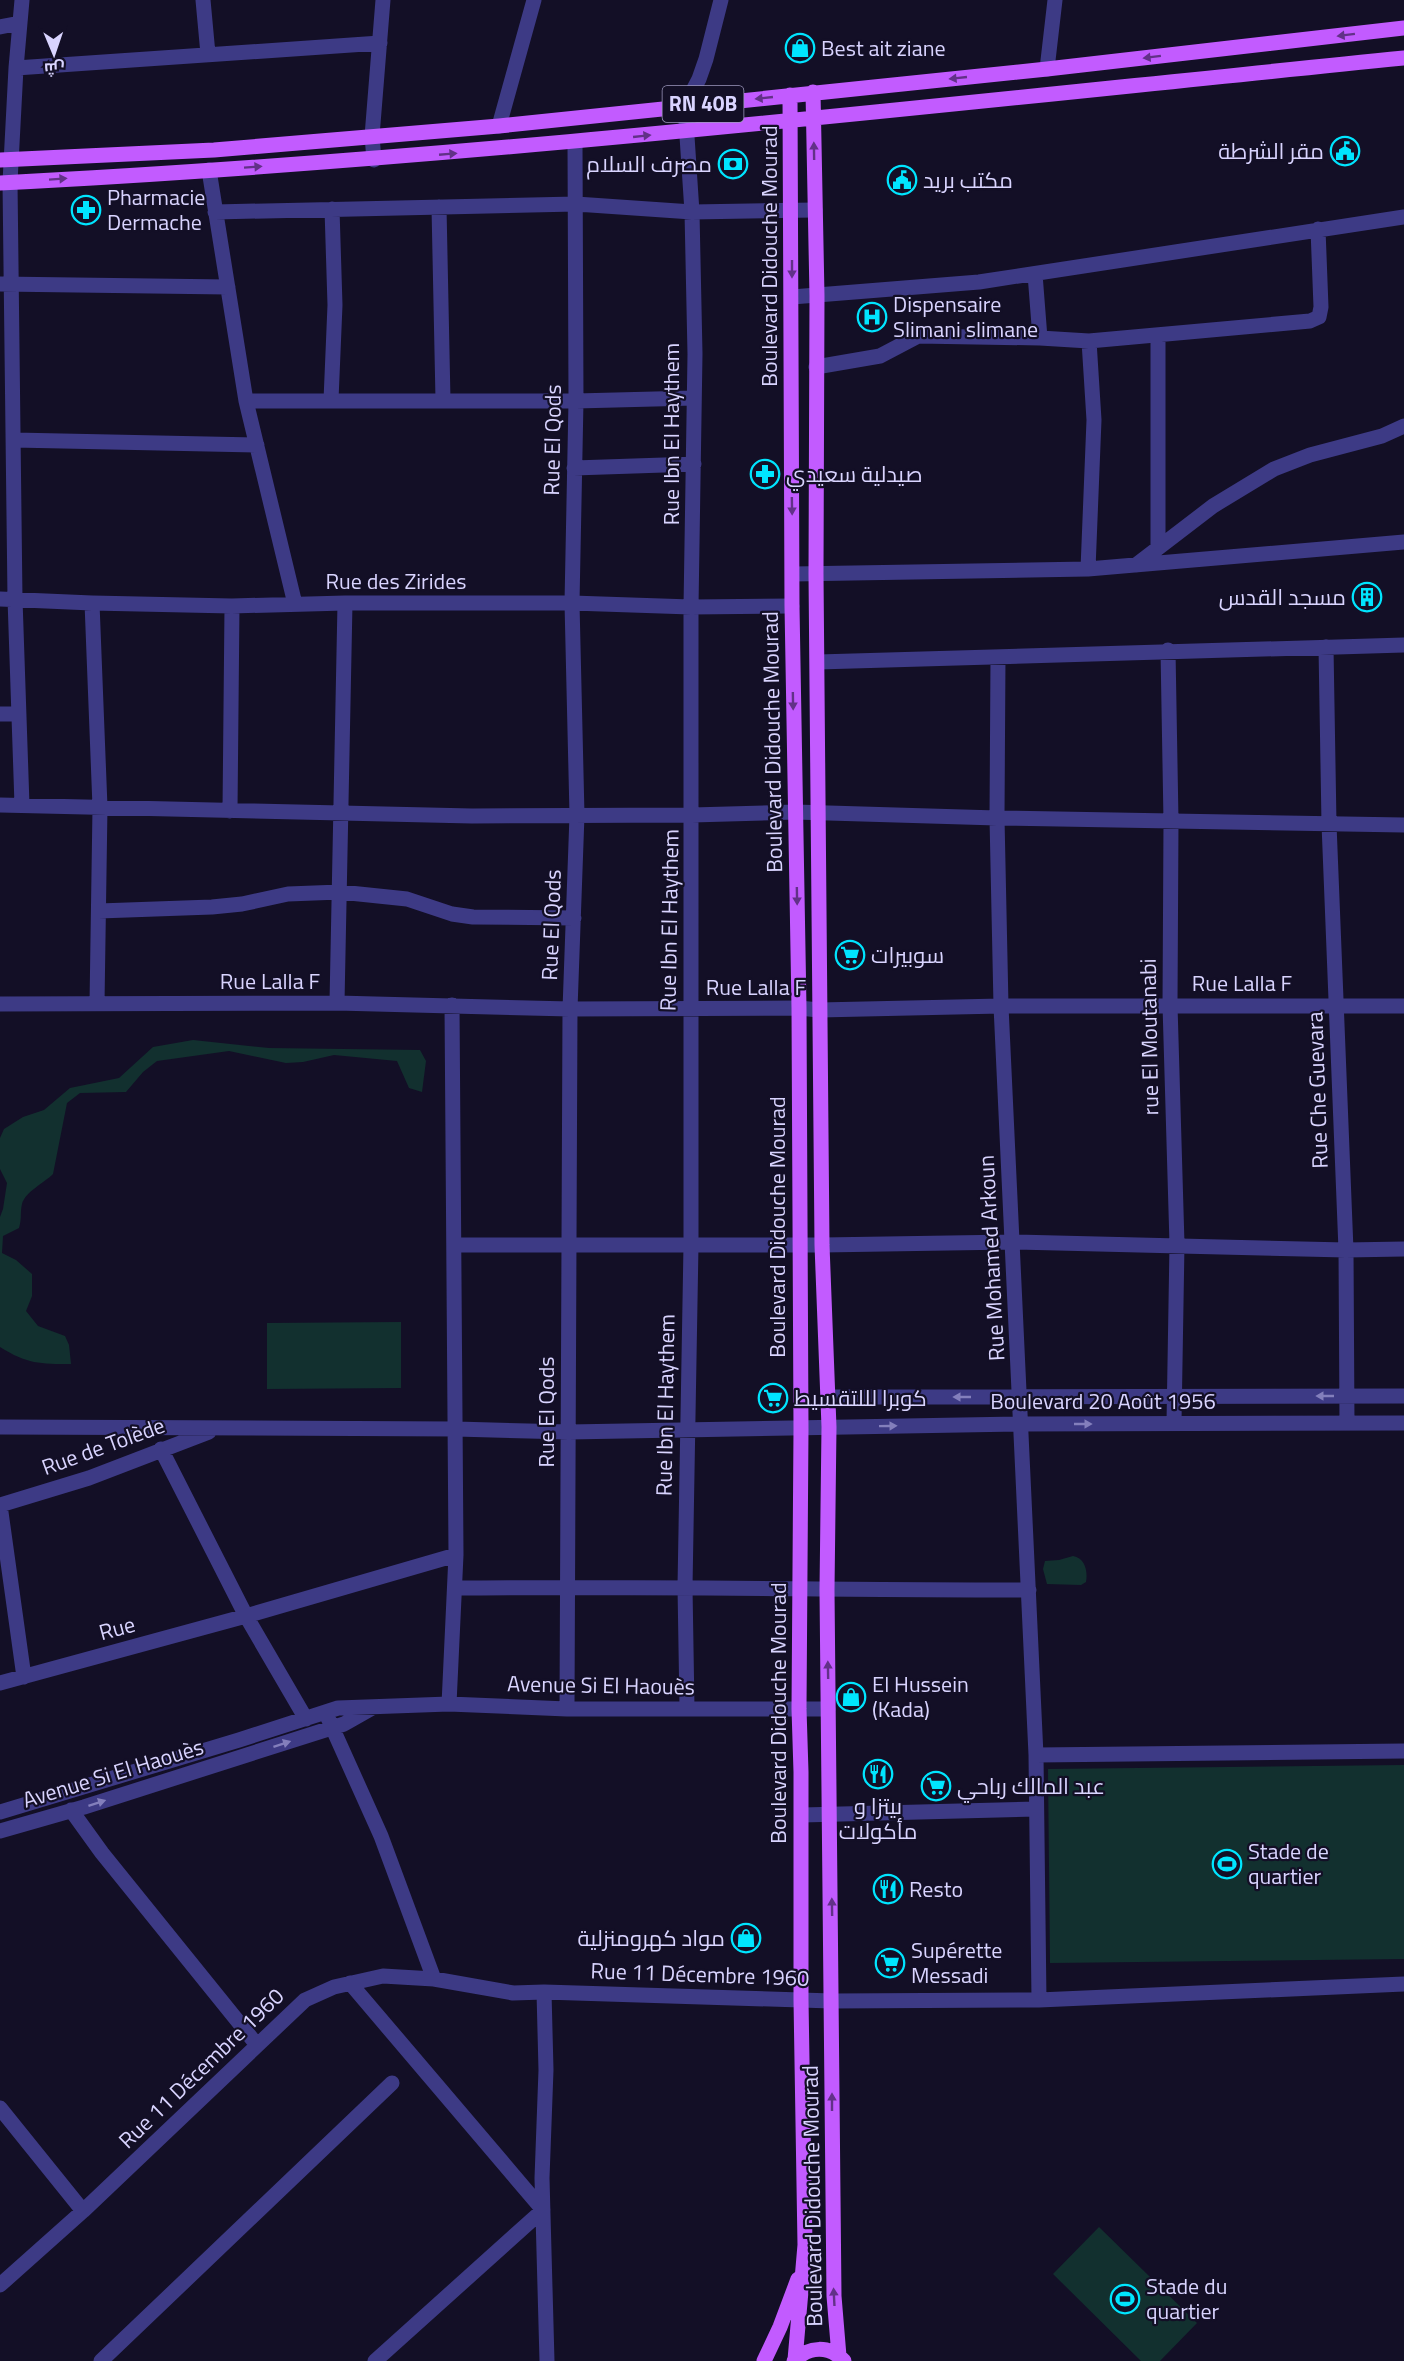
<svg xmlns="http://www.w3.org/2000/svg" width="1404" height="2361" viewBox="0 0 1404 2361" font-family="'Titillium Web',Cairo,sans-serif">
	<style>
		.green { fill: #12302f }
		.lines { fill: none; stroke-linecap: round; stroke-linejoin: round }
		.minor { stroke: #3d3a85; stroke-width: 15 }
		.major { stroke: #c25bff; stroke-width: 15 }
		.oneway { fill: #623188 }
		.oneway2 { fill: #837fbc }
		.labels { text-anchor: middle; stroke-width: 4.5; stroke-linejoin: round; paint-order: stroke }
		.shield { fill: #130f26; stroke: #9e99be; stroke-width: 1.5 }
		.shield-label { font-size: 21px; font-weight: bold; fill: #d9d4ff }
		.poi-label { font-size: 22px; fill: #d9d4ff; stroke: #130f26; text-anchor: start }
		.street-label { font-size: 22px; fill: #d9d4ff; stroke: #130f26 }
	</style>
	<rect width="100%" height="100%" fill="#130f26"/>
	<path class="green" d="M193 1040 269 1048 420 1050 426 1061 422 1092 409 1088 397 1061 334 1055 303 1062 286 1063 229 1051 157 1061 143 1072 126 1092 80 1093 67 1103 53 1174C44 1183 25 1192 22 1204 20 1212 22 1218 19 1228L3 1236 2 1253 16 1260 32 1274V1296L26 1311 38 1326 65 1336 69 1345 71 1364C40 1364 27 1364 0 1347V1217L3 1209 7 1183 0 1169V1138L4 1129 23 1117 44 1110 70 1088 119 1078 153 1047Z
		M401 1322V1388L267 1389V1323Z
		M1073 1556C1085 1558 1088 1571 1086 1582L1081 1585 1047 1584 1043 1569 1045 1561 1059 1560Z
		M1404 1765V1959L1050 1963 1048 1769Z
		M1099 2227 1197 2323 1160 2361H1141L1053 2274Z"/>
	<g class="lines">
		<path class="minor" d="M203 0 208 54
			M0 27 20 23
			M16 68 380 43
			M1047 69 1055 0
			M499 126 534 0
			M374 160 372 136 383 0
			M209 170 246 401 295 604
			M439 207 443 400
			M215 212 576 204 692 212 815 210
			M1035 274 1040 338
			M0 284 228 287
			M792 297 979 282 1404 217
			M816 367 880 356 918 336 1040 338 1089 341 1310 321 1319 317 1321 307 1318 229
			M331 400 335 305 332 209
			M246 401H576L694 398
			M14 440 257 445
			M574 468 694 464
			M1158 546V335
			M1136 565 1213 506 1274 469 1310 455 1382 436 1404 426
			M1088 569 1094 420 1089 341
			M793 574 1088 569 1404 542
			M0 599 92 603 232 606 345 603H572L691 607 792 606
			M92 603 100 807 97 1004
			M1326 647 1329 824 1346 1250 1347 1423
			M1168 650 1171 821 1170 1005 1177 1244 1174 1423
			M998 657 997 818 1001 1006 1036 1755 1039 2000
			M818 662 1404 645
			M0 714H19
			M0 805 472 816 692 815 795 812 997 818 1404 825
			M22 805 15 599 10 182 16 68 22 0
			M230 811 232 606
			M99 911 212 907 242 904 288 894 340 892 407 899 452 914 473 917 574 918
			M337 1003 345 603
			M0 1004 337 1003 570 1009 799 1008 819 1010 1001 1006H1404
			M454 1245H822L1012 1242 1346 1250 1404 1249
			M828 1397 1404 1396
			M0 1427 456 1429 569 1432 1021 1424 1404 1423
			M161 1449 246 1616 306 1719
			M0 1505 89 1478 209 1432
			M0 1505 24 1677
			M455 1588C647 1586 838 1590 1029 1590
			M0 1683 246 1616 456 1555
			M449 1704 456 1555 452 1005
			M687 1708 685 1587 691 1245V607L695 354 692 212 685 106 699 79 706 59 721 0
			M567 1709 570 1009 577 815 572 603 576 401 575 143
			M328 1718 381 1836 434 1979
			M1036 1755 1404 1751
			M71 1810 102 1853 257 2045
			M0 1812 239 1740 338 1708 449 1704 567 1709H828
			M802 1815 1036 1809
			M0 1831 84 1807 344 1724 374 1707
			M350 1983 543 2210 375 2361
			M544 1992 546 2070 542 2178 547 2361
			M0 2108 83 2211
			M0 2285 83 2211 305 2000 334 1987 383 1976 434 1979 513 1993 544 1992 832 2001 1039 2000 1404 1984
			M101 2361 392 2083"/>
		<path class="major" d="M813 92 817 296 816 574 822 1245 829 1427 827 1590 833 2196 834 2296 839 2356
			M790 95 792 606 799 1008 801 1429 799 1709 801 1772V2000L805 2245 795 2360
			M0 160 214 150 499 126 1047 69 1404 28
			M0 183C470 159 936 105 1404 58
			M764 2361 780 2327 798 2279
			M794 2361C809 2346 829 2345 844 2361"/>
	</g>
	<defs><path id="oneway-solid" d="M-6-.8H1V-3.2L6.5 0L1 3.2V.8H-6Z" transform="scale(1.5)"/></defs>
	<g class="oneway">
		<use href="#oneway-solid" transform="translate(1346 35) rotate(173)"/>
		<use href="#oneway-solid" transform="translate(1152 57) rotate(173)"/>
		<use href="#oneway-solid" transform="translate(958 78) rotate(174)"/>
		<use href="#oneway-solid" transform="translate(764 98) rotate(174)"/>
		<use href="#oneway-solid" transform="translate(642 136) rotate(-6)"/>
		<use href="#oneway-solid" transform="translate(814 151) rotate(-91)"/>
		<use href="#oneway-solid" transform="translate(448 154) rotate(-5)"/>
		<use href="#oneway-solid" transform="translate(253 167) rotate(-4)"/>
		<use href="#oneway-solid" transform="translate(58 179) rotate(-4)"/>
		<use href="#oneway-solid" transform="translate(792 269) rotate(90)"/>
		<use href="#oneway-solid" transform="translate(792 506) rotate(89)"/>
		<use href="#oneway-solid" transform="translate(793 701) rotate(89)"/>
		<use href="#oneway-solid" transform="translate(797 896) rotate(89)"/>
		<use href="#oneway-solid" transform="translate(828 1670) rotate(-91)"/>
		<use href="#oneway-solid" transform="translate(832 1907) rotate(-91)"/>
		<use href="#oneway-solid" transform="translate(832 2102) rotate(-90)"/>
		<use href="#oneway-solid" transform="translate(834 2297) rotate(-93)"/>
	</g>
	<g class="oneway2">
		<use href="#oneway-solid" transform="translate(1325 1396) rotate(180)"/>
		<use href="#oneway-solid" transform="translate(962 1397) rotate(-180)"/>
		<use href="#oneway-solid" transform="translate(1083 1424)"/>
		<use href="#oneway-solid" transform="translate(888 1426) rotate(-1)"/>
		<use href="#oneway-solid" transform="translate(282 1744) rotate(-18)"/>
		<use href="#oneway-solid" transform="translate(97 1803) rotate(-18)"/>
	</g>
	<defs>
		<g id="shop-ring" transform="scale(1.5)"><circle r="9.5" fill="#130f26" stroke="#00e5ff" stroke-width="1.5"/><path d="M-5-2.5h2.3a2.7 3.5 0 0 1 5.4 0H5L5.5 6h-11ZM-1.5-2.5h3a1.5 2.3 0 0 0-3 0Z" fill="#00e5ff"/></g>
		<g id="civic-ring" transform="scale(1.5)"><circle r="9.5" fill="#130f26" stroke="#00e5ff" stroke-width="1.5"/><path d="M-.6-6.5H3V-4.5H.6V-3L4-1V1h2V6H-6V1h2V-1L-.6-3ZM-1.2 2.5V6h2.4V2.5Z" fill="#00e5ff"/></g>
		<g id="bank-ring" transform="scale(1.5)"><circle r="9.5" fill="#130f26" stroke="#00e5ff" stroke-width="1.5"/><path d="M-6-4H6V4H-6ZM0-2.3a2.3 2.3 0 1 0 0 4.6a2.3 2.3 0 1 0 0-4.6Z" fill="#00e5ff"/></g>
		<g id="pharmacy-ring" transform="scale(1.5)"><circle r="9.5" fill="#130f26" stroke="#00e5ff" stroke-width="1.5"/><path d="M-2-6h4v4h4v4h-4v4h-4v-4h-4v-4h4Z" fill="#00e5ff"/></g>
		<g id="hospital-ring" transform="scale(1.5)"><circle r="9.5" fill="#130f26" stroke="#00e5ff" stroke-width="1.5"/><path d="M-5-5h3v3.5h4V-5h3V5h-3V1.5h-4V5h-3Z" fill="#00e5ff"/></g>
		<g id="building-ring" transform="scale(1.5)"><circle r="9.5" fill="#130f26" stroke="#00e5ff" stroke-width="1.5"/><path d="M-4-6H4V6H1V3H-1V6H-4ZM-2.5-4.3h1.7v1.8h-1.7ZM.8-4.3h1.7v1.8H.8ZM-2.5-1h1.7V.8h-1.7ZM.8-1h1.7V.8H.8Z" fill="#00e5ff"/></g>
		<g id="supermarket-ring" transform="scale(1.5)"><circle r="9.5" fill="#130f26" stroke="#00e5ff" stroke-width="1.5"/><path d="M-6-5.5h2.5l.6 2H6L4.5 2H-2.5L-4.4-4H-6ZM-1.5 3.2a1.3 1.3 0 1 0 .1 0ZM3 3.2a1.3 1.3 0 1 0 .1 0Z" fill="#00e5ff"/></g>
		<g id="restaurant-ring" transform="scale(1.5)"><circle r="9.5" fill="#130f26" stroke="#00e5ff" stroke-width="1.5"/><path d="M-5-6h1v4h1v-4h1v4h1v-4h1v5L-1.5 .5V6h-2V.5L-5-1ZM5-6V6H3V1.5H1.5Q1.5-4 5-6Z" fill="#00e5ff"/></g>
		<g id="stadium-ring" transform="scale(1.5)"><circle r="9.5" fill="#130f26" stroke="#00e5ff" stroke-width="1.5"/><path d="M0-5a6.5 5 0 1 0 0 10a6.5 5 0 1 0 0-10ZM-3.5-1.8h7v3.6h-7Z" fill="#00e5ff"/></g>
	</defs>
	<g fill-rule="evenodd">
		<use href="#shop-ring" x="800" y="48"/>
		<use href="#civic-ring" x="1345" y="151"/>
		<use href="#bank-ring" x="733" y="164"/>
		<use href="#civic-ring" x="902" y="180"/>
		<use href="#pharmacy-ring" x="86" y="210"/>
		<use href="#hospital-ring" x="872" y="317"/>
		<use href="#pharmacy-ring" x="765" y="474"/>
		<use href="#building-ring" x="1367" y="597"/>
		<use href="#supermarket-ring" x="850" y="955"/>
		<use href="#supermarket-ring" x="773" y="1398"/>
		<use href="#shop-ring" x="851" y="1697"/>
		<use href="#restaurant-ring" x="878" y="1774"/>
		<use href="#supermarket-ring" x="936" y="1786"/>
		<use href="#stadium-ring" x="1227" y="1864"/>
		<use href="#restaurant-ring" x="888" y="1889"/>
		<use href="#shop-ring" x="746" y="1938"/>
		<use href="#supermarket-ring" x="890" y="1963"/>
		<use href="#stadium-ring" x="1125" y="2299"/>
	</g>
	<g class="labels">
		<rect class="shield" x="662.5" y="86" width="81" height="36" rx="4.5"/>
		<g class="shield-label">
			<text x="703" y="111">RN 40B</text>
		</g>
		<g class="poi-label">
			<text x="821" y="56">Best ait ziane</text>
			<text x="1324" y="159" text-anchor="end">مقر الشرطة</text>
			<text x="712" y="172" text-anchor="end">مصرف السلام</text>
			<text x="923" y="188">مكتب بريد</text>
			<text x="107" y="205">Pharmacie<tspan x="107" dy="25">Dermache</tspan></text>
			<text x="893" y="312">Dispensaire<tspan x="893" dy="25">Slimani slimane</tspan></text>
			<text x="786" y="482">صيدلية سعيدي</text>
			<text x="1346" y="605" text-anchor="end">مسجد القدس</text>
			<text x="871" y="963">سوبيرات</text>
			<text x="794" y="1406">كوبرا لللتقسيط</text>
			<text x="872" y="1692">El Hussein<tspan x="872" dy="25">(Kada)</tspan></text>
			<text x="957" y="1794">عبد المالك رباحي</text>
			<text x="878" y="1814" text-anchor="middle">بيتزا و<tspan x="878" dy="25">مأكولات</tspan></text>
			<text x="1248" y="1859">Stade de<tspan x="1248" dy="25">quartier</tspan></text>
			<text x="909" y="1897">Resto</text>
			<text x="725" y="1946" text-anchor="end">مواد كهرومنزلية</text>
			<text x="911" y="1958">Supérette<tspan x="911" dy="25">Messadi</tspan></text>
			<text x="1146" y="2294">Stade du<tspan x="1146" dy="25">quartier</tspan></text>
		</g>
		<g class="street-label">
			<text transform="translate(769 256) rotate(-90)" y="8">Boulevard Didouche Mourad</text>
			<text transform="translate(671 434) rotate(-90)" y="8">Rue Ibn El Haythem</text>
			<text transform="translate(552 440) rotate(-89)" y="8">Rue El Qods</text>
			<text x="396" y="589">Rue des Zirides</text>
			<text transform="translate(772 742) rotate(-91)" y="8">Boulevard Didouche Mourad</text>
			<text transform="translate(669 920) rotate(-89)" y="8">Rue Ibn El Haythem</text>
			<text transform="translate(551 925) rotate(-88)" y="8">Rue El Qods</text>
			<text x="270" y="989">Rue Lalla F</text>
			<text x="1242" y="991">Rue Lalla F</text>
			<text x="756" y="995">Rue Lalla F</text>
			<text transform="translate(1149 1037) rotate(-91)" y="8">rue El Moutanabi</text>
			<text transform="translate(1317 1090) rotate(-92)" y="8">Rue Che Guevara</text>
			<text transform="translate(777 1227) rotate(-90)" y="8">Boulevard Didouche Mourad</text>
			<text transform="translate(991 1258) rotate(-93)" y="8">Rue Mohamed Arkoun</text>
			<text x="1103" y="1409">Boulevard 20 Août 1956</text>
			<text transform="translate(665 1405) rotate(-89)" y="8">Rue Ibn El Haythem</text>
			<text transform="translate(546 1412) rotate(-90)" y="8">Rue El Qods</text>
			<text transform="translate(103 1446) rotate(-20)" y="8">Rue de Tolède</text>
			<text transform="translate(117 1628) rotate(-15)" y="8">Rue</text>
			<text transform="translate(601 1685) rotate(1)" y="8">Avenue Si El Haouès</text>
			<text transform="translate(778 1713) rotate(-90)" y="8">Boulevard Didouche Mourad</text>
			<text transform="translate(113 1773) rotate(-17)" y="8">Avenue Si El Haouès</text>
			<text transform="translate(700 1974) rotate(2)" y="8">Rue 11 Décembre 1960</text>
			<text transform="translate(201 2068) rotate(-44)" y="8">Rue 11 Décembre 1960</text>
			<text transform="translate(812 2196) rotate(-91)" y="8">Boulevard Didouche Mourad</text>
		</g>
	</g>
	<g transform="translate(54 54) rotate(178)" stroke="#130f26" stroke-width="4.5" paint-order="stroke">
	<path d="M0-4.5L10 22L0 15L-10 22Z" fill="#d9d4ff"/>
	<text y="-9" font-size="16" font-weight="bold" text-anchor="middle" fill="#d9d4ff">ش</text>
	</g>
</svg>
